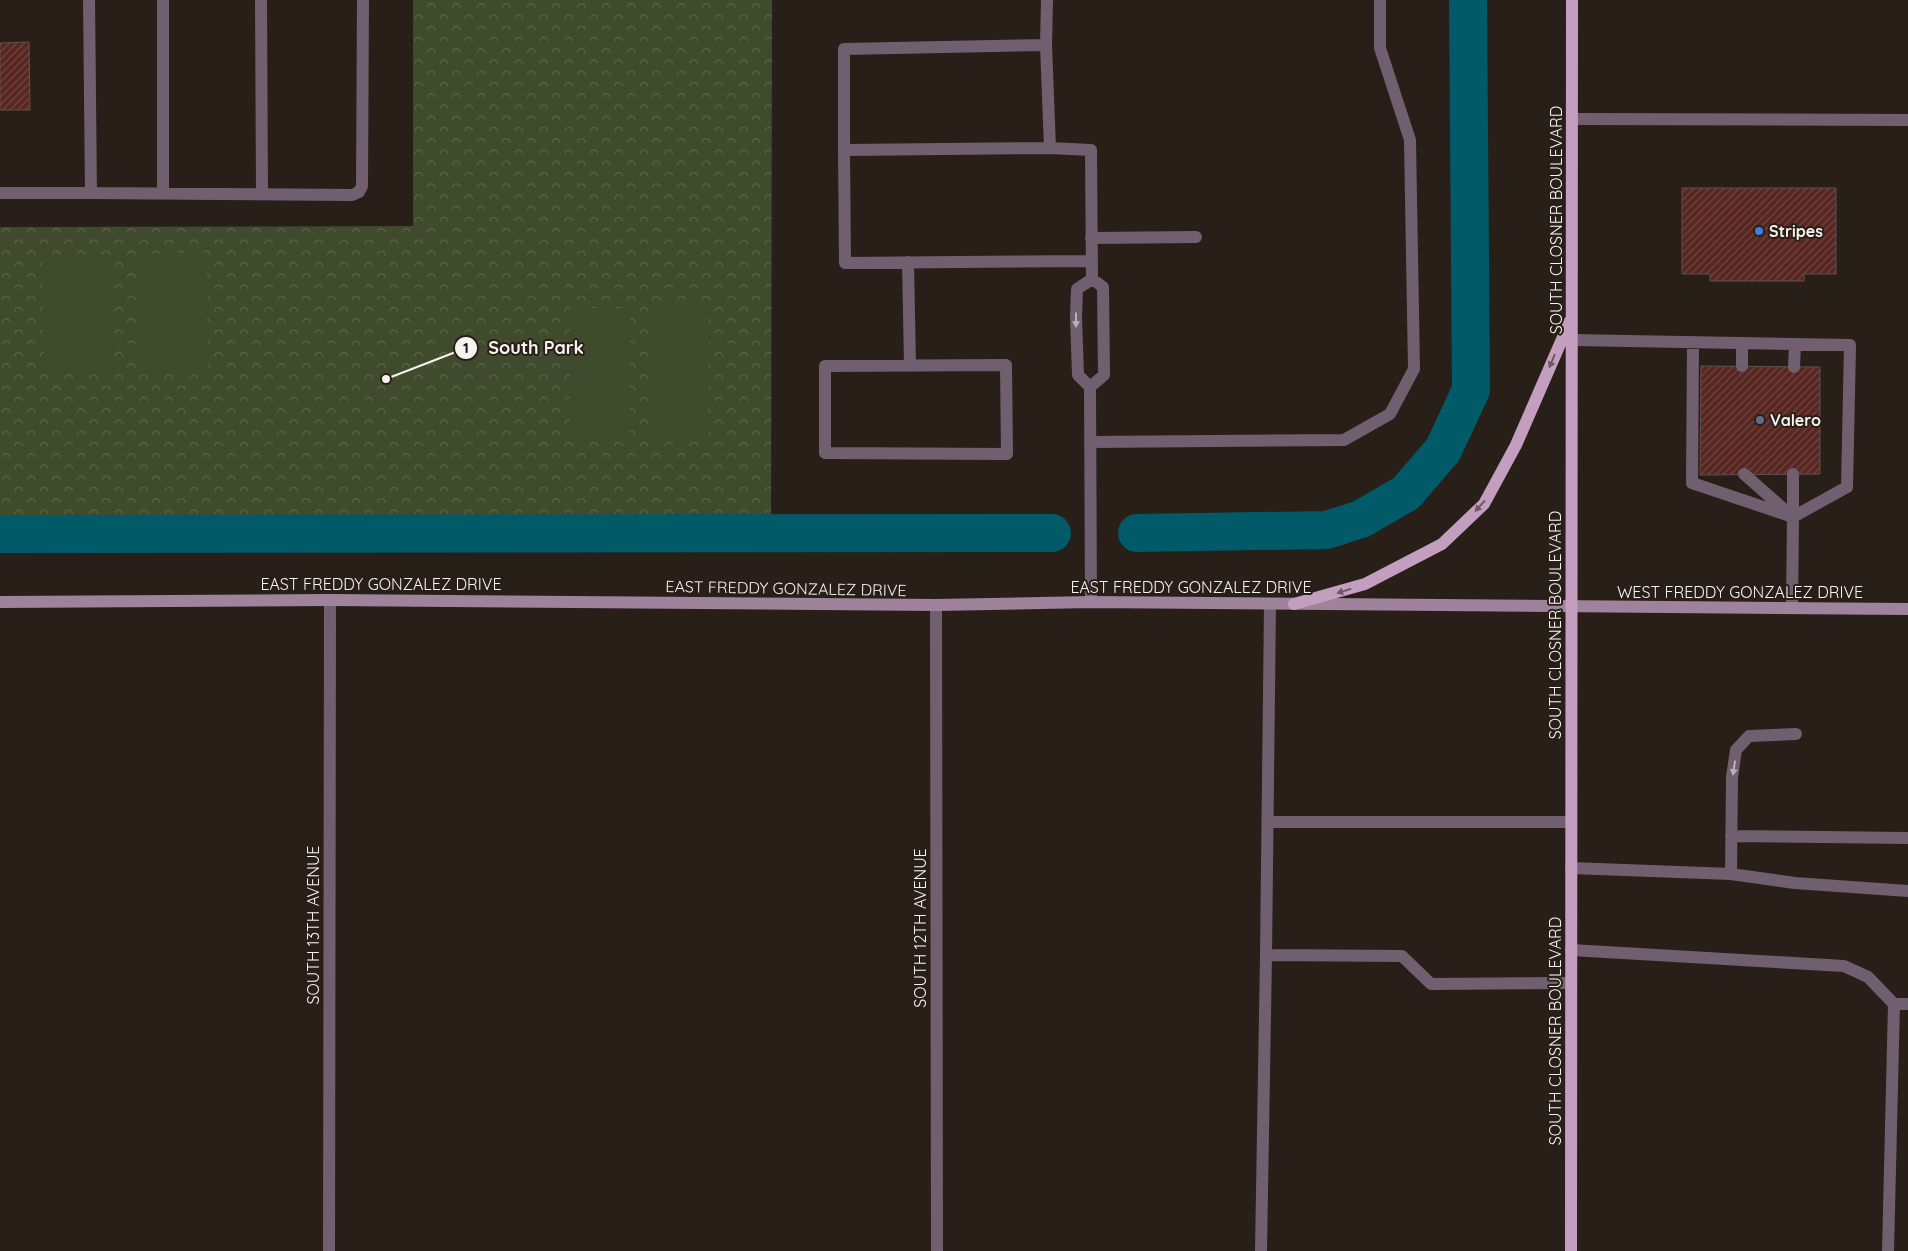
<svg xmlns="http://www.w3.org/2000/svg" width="1908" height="1251" viewBox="0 0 1908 1251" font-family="Quicksand,sans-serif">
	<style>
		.park { fill: url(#park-crowns) }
		.pitch { fill: #404a2c }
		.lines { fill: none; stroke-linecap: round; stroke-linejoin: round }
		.canal { stroke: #015a68; stroke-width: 38 }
		.building { fill: url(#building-hatch); stroke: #5e514f }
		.lane { stroke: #715f6f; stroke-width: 12 }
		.street { stroke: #715f6f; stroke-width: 12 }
		.secondary { stroke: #9f829c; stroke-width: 12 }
		.primary { stroke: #c39ebf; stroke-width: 12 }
		.oneway { fill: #bcb0b5 }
		.oneway2 { fill: #6e5864 }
		.shop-dot { fill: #3f7fe0; stroke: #281f19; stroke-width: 2 }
		.service-dot { fill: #5c6f8a; stroke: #281f19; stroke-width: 2 }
		.labels { text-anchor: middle; stroke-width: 4; stroke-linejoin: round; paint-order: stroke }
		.street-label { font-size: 16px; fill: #f9f2ee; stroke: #281f19 }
		.poi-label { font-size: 16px; font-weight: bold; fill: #f9f2ee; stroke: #281f19; text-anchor: start }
		.leader { fill: none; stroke: #f9f2ee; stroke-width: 2 }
		.callout-dot { fill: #f9f2ee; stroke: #281f19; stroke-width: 2 }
		.mark-label { font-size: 15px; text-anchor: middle; font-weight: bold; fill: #111 }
		.callout-label { font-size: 18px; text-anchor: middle; font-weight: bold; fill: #f9f2ee; stroke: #281f19; stroke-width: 4; stroke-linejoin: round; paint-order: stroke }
	</style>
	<defs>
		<pattern id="park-crowns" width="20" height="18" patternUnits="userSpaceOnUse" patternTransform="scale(1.25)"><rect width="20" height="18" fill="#404a2c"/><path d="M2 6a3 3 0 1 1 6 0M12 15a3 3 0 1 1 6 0" fill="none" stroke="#5c654b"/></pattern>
		<pattern id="building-hatch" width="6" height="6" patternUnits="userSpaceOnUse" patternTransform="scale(1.25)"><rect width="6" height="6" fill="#582621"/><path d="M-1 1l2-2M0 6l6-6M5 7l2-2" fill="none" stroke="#714642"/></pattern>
	</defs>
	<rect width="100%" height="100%" fill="#281f19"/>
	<path class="park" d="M413 0H772L771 531 0 532V227L413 226Z"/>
	<path class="pitch" d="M206 252 208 368 138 370 136 254Z
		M111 255 113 371 44 372 42 256Z
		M649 306 709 307 708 437H648Z
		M570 308H630L629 438H570Z"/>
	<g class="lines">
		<path class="canal" d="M1137 533 1327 530 1361 519 1406 493 1443 450 1471 390 1468 0
			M0 534 1052 533"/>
	</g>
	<path class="building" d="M29 42 30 110H0V43Z
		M1682 188H1836V274H1804V281H1710V274H1682Z
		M1701 366 1820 367V474L1700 475Z"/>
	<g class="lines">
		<path class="lane" d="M163 0V193
			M261 0 262 194
			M1047 0 1046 45 844 49V150L1050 148 1091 150 1092 279
			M1046 45 1050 148
			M1572 119 1908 120
			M844 150 845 263 1091 261
			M0 193H91L89 0
			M91 193 352 195 359 192 362 186 363 0
			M1091 238 1196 237
			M908 262 910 365
			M1572 340 1850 345 1847 487 1793 517 1792 608
			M1693 342 1692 483 1793 517
			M1006 365 1007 454 825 453V366Z
			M1742 366V343
			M1794 367 1795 344
			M1090 387 1104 375 1103 287 1092 279
			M1090 442 1344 440 1390 414 1414 369 1410 140 1380 48V0
			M1744 474 1787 512
			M1793 517V474
			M1091 602 1090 387 1078 375 1076 317 1077 289 1092 279
			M1270 604 1266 955 1402 956 1431 984 1571 983
			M1268 822H1571
			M1731 836 1908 838
			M1571 868 1731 874 1795 883 1908 891
			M1731 874 1732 777 1736 750 1749 736 1796 734
			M1571 950 1844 966 1868 977 1894 1004
			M1261 1251 1266 955
			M1888 1251 1894 1004H1908"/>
		<path class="street" d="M936 605 937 1251
			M329 1251 330 600"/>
		<path class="secondary" d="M0 602 330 600 936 605 1091 602 1908 609"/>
		<path class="primary" d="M1294 604 1365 584 1442 544 1484 504 1516 445 1570 321
			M1571 1251 1572 0"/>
	</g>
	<defs><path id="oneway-solid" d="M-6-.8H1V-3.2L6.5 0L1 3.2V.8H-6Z" transform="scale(1.25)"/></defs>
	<g class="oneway">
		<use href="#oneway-solid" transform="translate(1076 320) rotate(90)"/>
		<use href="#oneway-solid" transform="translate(1734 768) rotate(98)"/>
	</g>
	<g class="oneway2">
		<use href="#oneway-solid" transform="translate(1552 361) rotate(113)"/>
		<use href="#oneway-solid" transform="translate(1480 506) rotate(132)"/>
		<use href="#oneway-solid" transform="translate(1344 591) rotate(163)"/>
	</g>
	<circle class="shop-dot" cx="1759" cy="231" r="5"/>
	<circle class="service-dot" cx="1760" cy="420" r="5"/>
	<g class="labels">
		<g class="street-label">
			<text transform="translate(1556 220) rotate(-90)" y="6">SOUTH CLOSNER BOULEVARD</text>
			<text x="381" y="590">EAST FREDDY GONZALEZ DRIVE</text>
			<text x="1191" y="593">EAST FREDDY GONZALEZ DRIVE</text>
			<text transform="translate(786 588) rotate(1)" y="6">EAST FREDDY GONZALEZ DRIVE</text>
			<text x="1740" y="598">WEST FREDDY GONZALEZ DRIVE</text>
			<text transform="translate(1555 625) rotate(-90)" y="6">SOUTH CLOSNER BOULEVARD</text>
			<text transform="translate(313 925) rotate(-90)" y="6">SOUTH 13TH AVENUE</text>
			<text transform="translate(920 928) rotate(-90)" y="6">SOUTH 12TH AVENUE</text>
			<text transform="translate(1555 1031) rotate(-90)" y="6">SOUTH CLOSNER BOULEVARD</text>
		</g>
		<g class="poi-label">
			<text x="1769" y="237">Stripes</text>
			<text x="1770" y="426">Valero</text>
		</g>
	</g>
	<path class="leader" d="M386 379L466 348"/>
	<g class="callout-dot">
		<circle cx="386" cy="379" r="5"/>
		<circle cx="466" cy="348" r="12"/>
	</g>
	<g class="mark-label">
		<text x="466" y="353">1</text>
	</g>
	<g class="callout-label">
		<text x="536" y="354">South Park</text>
	</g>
</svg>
